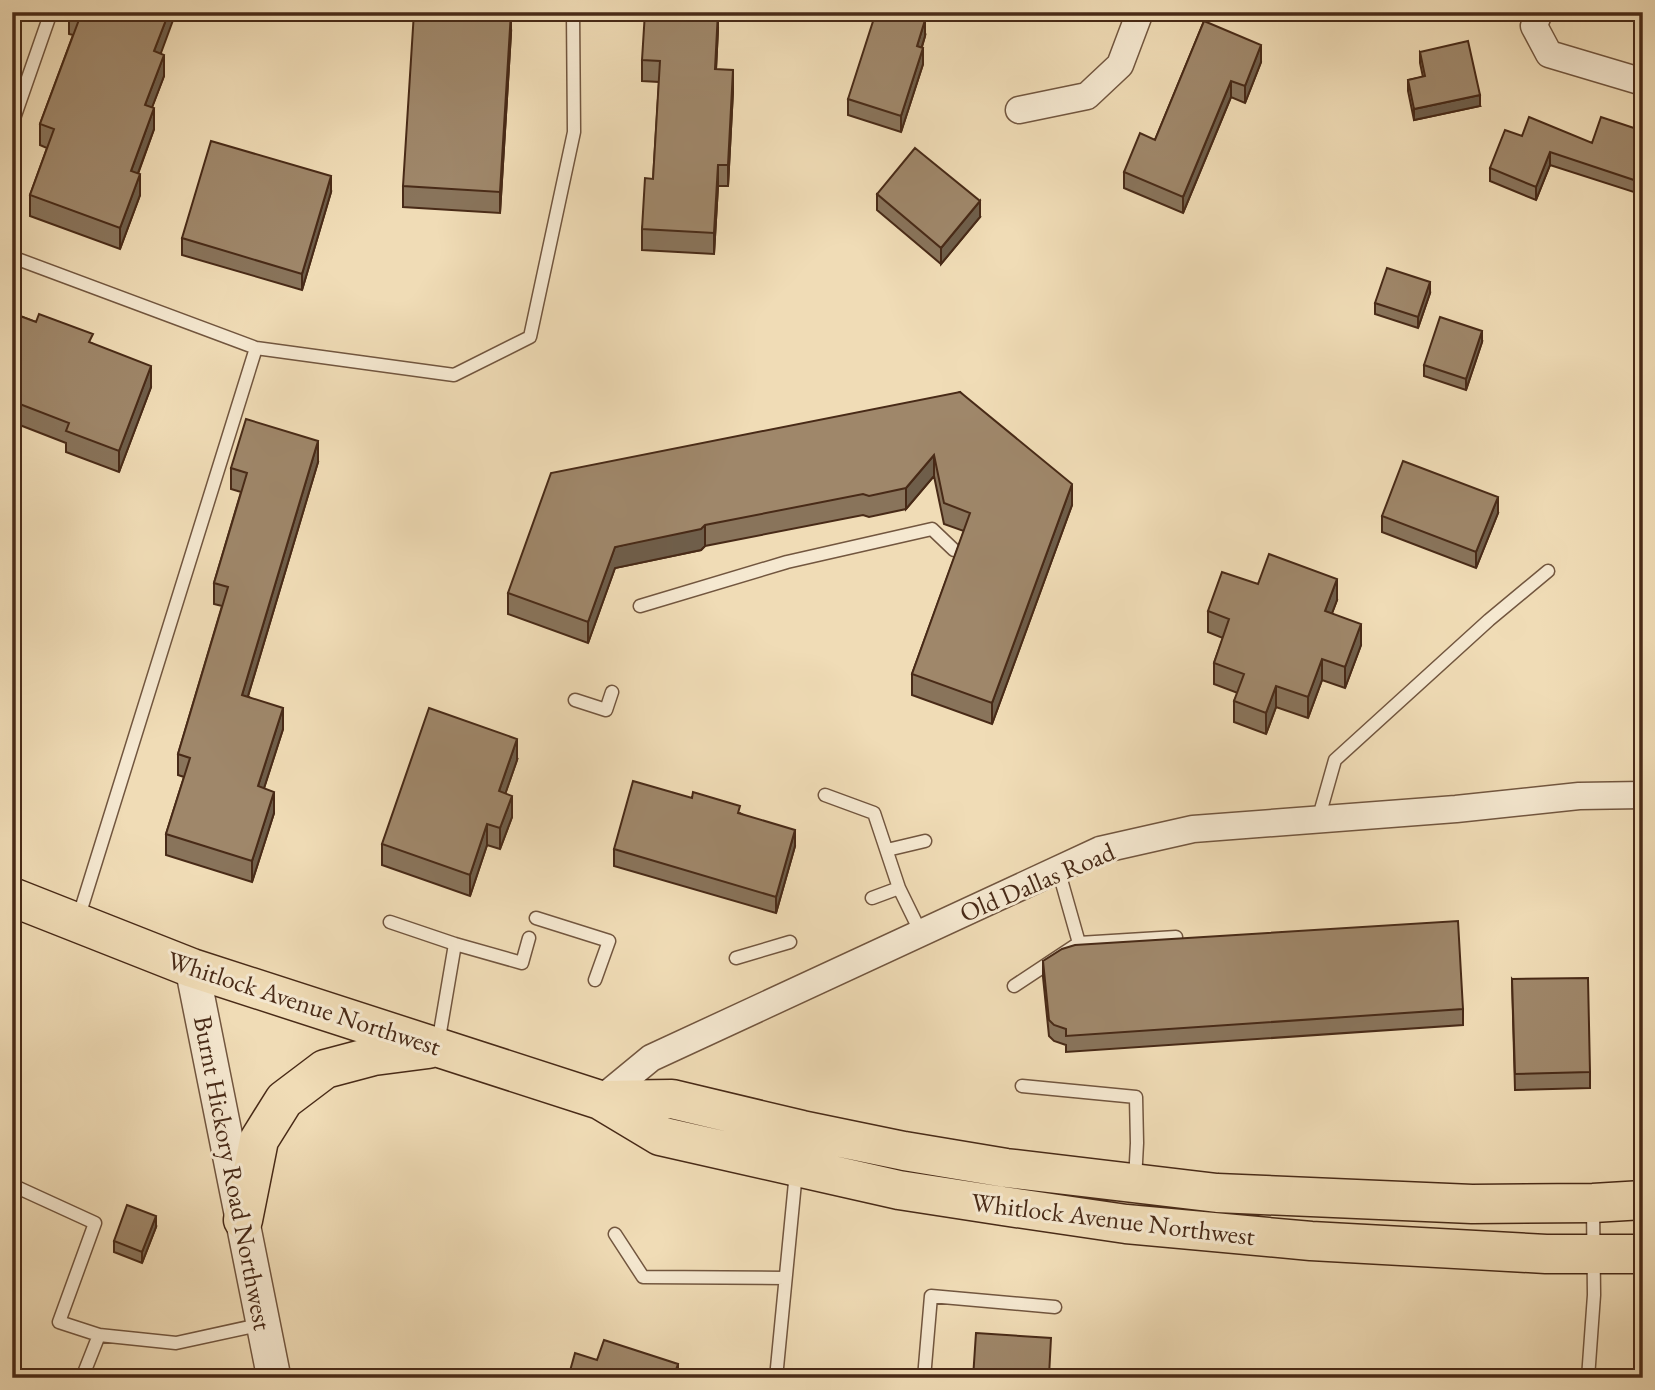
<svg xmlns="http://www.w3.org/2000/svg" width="1655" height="1390" viewBox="0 0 1655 1390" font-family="'EB Garamond',serif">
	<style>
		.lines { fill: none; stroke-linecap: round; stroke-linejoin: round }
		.service-casing { stroke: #72563f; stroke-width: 15 }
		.minor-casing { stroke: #72563f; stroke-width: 29 }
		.tertiary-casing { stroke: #72563f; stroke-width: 36 }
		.trunk-casing { stroke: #482a17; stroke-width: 41 }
		.service { stroke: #f5e8d0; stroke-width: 12 }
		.minor { stroke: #f5e8d0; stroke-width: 26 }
		.tertiary { stroke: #f5e8d0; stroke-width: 33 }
		.trunk { stroke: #f0dcb6; stroke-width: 38 }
		.wall { fill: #89745b; stroke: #482a17; stroke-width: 2 }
		.shaded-wall { fill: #6f5e4a; stroke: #482a17; stroke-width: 2 }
		.building { fill: #9f876a; stroke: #482a17; stroke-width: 2 }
		.labels { text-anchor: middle; stroke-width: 6; stroke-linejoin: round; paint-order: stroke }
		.street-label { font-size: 26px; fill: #482a17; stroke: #f5e8d0 }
	</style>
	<rect width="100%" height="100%" fill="#f0dcb6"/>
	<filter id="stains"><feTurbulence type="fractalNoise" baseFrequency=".00286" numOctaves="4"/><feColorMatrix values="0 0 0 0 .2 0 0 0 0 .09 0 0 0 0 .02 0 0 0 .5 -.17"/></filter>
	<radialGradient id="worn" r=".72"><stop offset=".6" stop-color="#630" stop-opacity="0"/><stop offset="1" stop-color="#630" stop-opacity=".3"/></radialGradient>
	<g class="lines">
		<g class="service-casing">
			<path id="service" d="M12 124 51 12
				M12 257 256 348
				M640 606 787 562 932 529 954 550
				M575 700 606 710 612 692
				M825 795 874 813 899 888
				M1318 820 1335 760 1489 620 1548 571
				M887 850 925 841
				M872 898 899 888 921 933
				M536 918 609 941 595 980
				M78 919 256 348 454 375 530 337 574 132 573 12
				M390 922 455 944 522 963 529 938
				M1079 943 1176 937
				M736 958 790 942
				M1014 986 1079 943 1058 869
				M438 1044 455 944
				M1022 1086 1136 1097 1137 1143 1135 1181
				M12 1185 95 1223 59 1322 99 1335 176 1343 263 1324
				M615 1234 643 1277 785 1278
				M1588 1374 1624 1378
				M82 1378 99 1335
				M776 1378 796 1172
				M924 1378 931 1296 1055 1307
				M1588 1378 1594 1295 1593 1207"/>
		</g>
		<g class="minor-casing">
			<path id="minor" d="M1539 12 1534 26 1549 54 1643 82
				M1019 110 1087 96 1120 65 1140 12
				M600 1100 651 1058 1100 850 1193 829 1456 809 1579 796 1643 795"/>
		</g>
		<g class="tertiary-casing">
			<path id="tertiary" d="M192 968 274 1378"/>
		</g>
		<g class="trunk-casing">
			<path id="trunk" d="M12 897 192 968 600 1100 660 1136 899 1190 1003 1206 1126 1224 1311 1241 1546 1254H1643
				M600 1100 672 1099 802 1130 904 1151 1006 1168 1217 1193 1472 1204 1593 1203 1643 1200
				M243 1220 259 1140 284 1100 325 1069 374 1056 428 1049"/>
		</g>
		<use href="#service" class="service"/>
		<use href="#minor" class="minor"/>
		<use href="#tertiary" class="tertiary"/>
		<use href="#trunk" class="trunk"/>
	</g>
	<path class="wall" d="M69 12 161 54 164 76 152 107 154 129 138 174 140 195 120 249 30 216V195L47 148 40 145V124L73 35 69 34Z
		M1204 21 1261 62 1245 103 1231 97 1183 213 1124 188V172L1155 140Z
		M718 29 716 69 733 91 728 186H718L714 254 642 250V229L653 179 659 82 642 81V60Z
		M511 33 500 213 403 207V186Z
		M925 36 922 47 923 64 901 132 848 115V99Z
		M1420 52 1480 106 1414 120 1408 91V80L1423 77 1420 63Z
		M1643 131V195L1550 165 1536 200 1490 181V168L1522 136 1592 143Z
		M331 192 302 290 182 255V238Z
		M877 194 980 217 941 264 877 210Z
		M1430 293 1418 328 1375 314V303Z
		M12 313 93 344 151 387 119 472 66 452V443L12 422Z
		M1482 342 1466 390 1424 376V365Z
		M960 392 1072 505 992 724 912 695V674L964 531 944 524 934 476 906 509 869 517 863 515 705 546 701 550 615 568 588 643 508 614V593Z
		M318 462 248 696 283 729 264 788 274 813 252 882 166 855V834L184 777 178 775V754L222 606 214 604V583L241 492 231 489V468Z
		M1498 513 1476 568 1382 532V516Z
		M1258 584 1337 600 1332 613 1361 645 1345 688 1322 680 1308 718 1276 707 1266 734 1234 722V701L1238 693 1214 684V663L1223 638 1208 632V611Z
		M517 760 505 794 512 817 500 849 487 845 470 896 382 865V844Z
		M740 813 795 846 776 913 614 866V849Z
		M1043 961 1463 1009V1025L1066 1052V1045L1054 1041 1049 1036 1043 977Z
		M1512 979 1590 1072V1088L1515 1090Z
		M156 1227 142 1263 114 1252V1241Z"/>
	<path class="shaded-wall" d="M169 12H176L154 72V51Z
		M511 12V33L500 213V192Z
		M718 12V29L715 90V69Z
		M925 20V36L917 62V46Z
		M1261 45V62L1245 103V86Z
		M923 48V64L901 132V116Z
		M164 55V76L145 126V105Z
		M733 70V91L728 186V165Z
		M1231 81V97L1183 213V197Z
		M1480 95V106L1414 120V109Z
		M154 108V129L131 192V171Z
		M1550 152V165L1536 200V187Z
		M718 165V186L714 254V233Z
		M140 174V195L120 249V228Z
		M331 176V192L302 290V274Z
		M980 201V217L941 264V248Z
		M1430 282V293L1418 328V317Z
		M1482 331V342L1466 390V379Z
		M151 366V387L119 472V451Z
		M318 441V462L242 716V695Z
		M934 455V476L906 509V488Z
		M1072 484V505L992 724V703Z
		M1498 497V513L1476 568V552Z
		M705 525V546L701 550 615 568 588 643V622L615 547Z
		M1337 579V600L1325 632V611Z
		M1361 624V645L1345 688V667Z
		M1322 659V680L1308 718V697Z
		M1276 686V707L1266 734V713Z
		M283 708V729L258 807V786Z
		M517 739V760L499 812V791Z
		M274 792V813L252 882V861Z
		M512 796V817L500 849V828Z
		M487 824V845L470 896V875Z
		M795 830V846L776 913V897Z
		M156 1216V1227L142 1263V1252Z
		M678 1364V1378H673Z"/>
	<path class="building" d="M69 12H169L154 51 164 55 145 105 154 108 131 171 140 174 120 228 30 195 54 129 40 124 80 17Z
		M414 12H511L500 192 403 186Z
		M645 12H718L715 69 733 70 728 165H718L714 233 642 229 645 178 653 179 660 61 642 60Z
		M876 12H904L925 20 917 46 923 48 901 116 848 99Z
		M1204 21 1261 45 1245 86 1231 81 1183 197 1124 172 1140 133 1155 140Z
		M1468 41 1480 95 1414 109 1408 80 1425 76 1420 52Z
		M1529 117 1592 143 1601 117 1643 131V183L1550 152 1536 187 1490 168 1505 130 1522 136Z
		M211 141 331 176 302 274 182 238Z
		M915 148 980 201 941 248 877 194Z
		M1387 268 1430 282 1418 317 1375 303Z
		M12 313 36 322 39 314 93 334 89 342 151 366 119 451 66 431 69 423 12 401Z
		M1440 317 1482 331 1466 379 1424 365Z
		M960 392 1072 484 992 703 912 674 970 513 944 503 934 455 906 488 869 496 863 494 705 525 701 529 615 547 588 622 508 593 551 473Z
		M246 419 318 441 242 695 283 708 258 786 274 792 252 861 166 834 190 758 178 754 228 587 214 583 247 473 231 468Z
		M1403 461 1498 497 1476 552 1382 516Z
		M1269 554 1337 579 1325 611 1361 624 1345 667 1322 659 1308 697 1276 686 1266 713 1234 701 1244 674 1214 663 1229 619 1208 611 1222 572 1258 584Z
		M429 708 517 739 499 791 512 796 500 828 487 824 470 875 382 844Z
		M633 781 692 798 693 792 740 806 738 813 795 830 776 897 614 849Z
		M1458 921 1463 1009 1066 1036V1029L1054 1025 1049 1020 1043 961 1062 949 1075 945Z
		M1588 978 1590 1072 1515 1074 1512 979Z
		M127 1205 156 1216 142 1252 114 1241Z
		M976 1333 1051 1338 1049 1376 1066 1378H973Z
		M604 1340 678 1364 673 1378H568L575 1353 597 1360Z"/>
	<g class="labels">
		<g class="street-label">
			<text transform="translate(1037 882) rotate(-23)" y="9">Old Dallas Road</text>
			<text transform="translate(304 1003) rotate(18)" y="9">Whitlock Avenue Northwest</text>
			<text transform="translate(233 1173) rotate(79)" y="9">Burnt Hickory Road Northwest</text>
			<text transform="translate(1113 1219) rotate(7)" y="9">Whitlock Avenue Northwest</text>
		</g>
	</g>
	<rect width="1655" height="1390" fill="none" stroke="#f0dcb6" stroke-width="42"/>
	<rect x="14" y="14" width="1627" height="1362" fill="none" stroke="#482a17" stroke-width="3.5"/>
	<rect x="21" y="21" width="1613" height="1348" fill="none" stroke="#482a17" stroke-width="2"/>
	<rect width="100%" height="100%" filter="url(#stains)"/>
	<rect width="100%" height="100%" fill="url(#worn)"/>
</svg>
